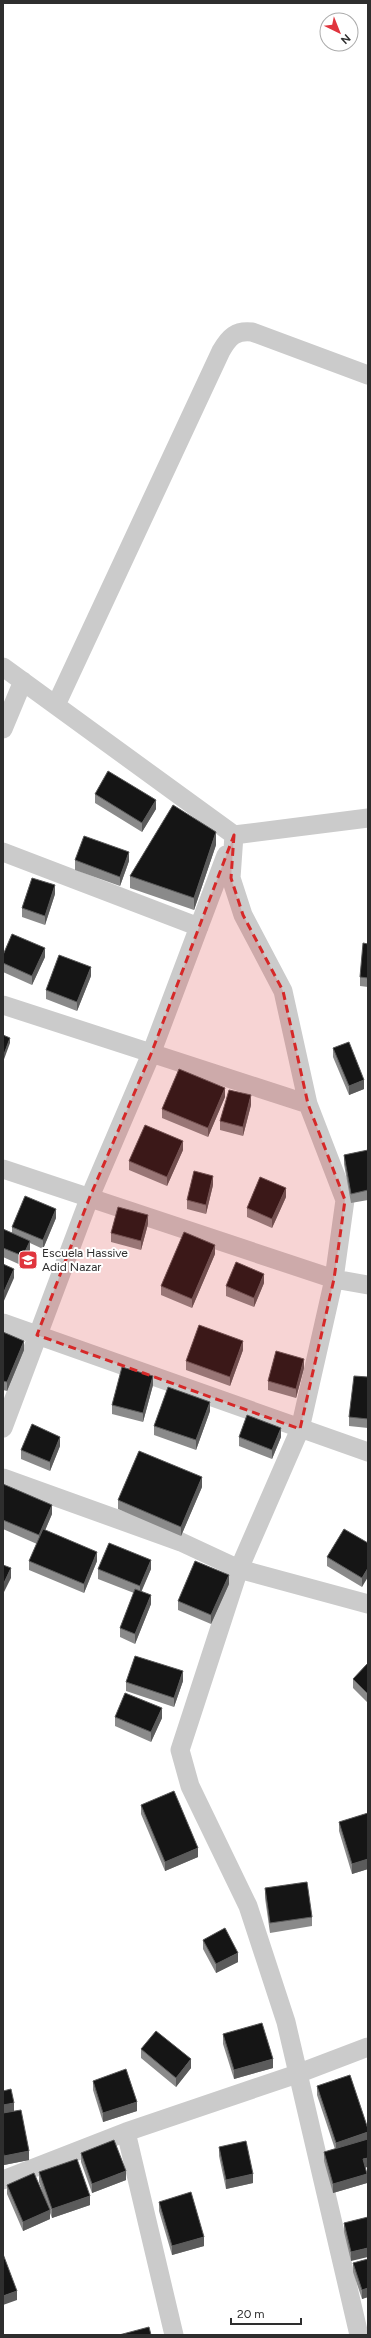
<svg xmlns="http://www.w3.org/2000/svg" width="371" height="2338" viewBox="0 0 371 2338" font-family="Figtree,sans-serif">
	<style>
		.lines { fill: none; stroke-linecap: round; stroke-linejoin: round }
		.minor { stroke: #cbcbcb; stroke-width: 19 }
		.wall { fill: #8a8a8a }
		.shaded-wall { fill: #5b5b5b }
		.building { fill: #151515; stroke: #5b5b5b }
		.marked { fill: #d62828; fill-opacity: 0.2; stroke: #d62828; stroke-width: 3; stroke-dasharray: 8 5; stroke-linejoin: round }
		.labels { text-anchor: middle; stroke-width: 4; stroke-linejoin: round; paint-order: stroke }
		.poi-label { font-size: 12px; fill: #2e2e2e; stroke: #fff; text-anchor: start }
	</style>
	<rect width="100%" height="100%" fill="#fff"/>
	<g class="lines">
		<path class="minor" d="M3 667 234 835 368 818
			M56 705 221 351C229 337 236 330 252 332L368 375
			M3 729 23 681
			M234 835 231 878 243 915 283 991 308 1104 345 1200 334 1279 300 1429 239 1569 180 1750 190 1786 248 1906 286 2022 359 2335
			M3 852 199 927
			M3 1005 308 1104
			M3 1169 334 1279 368 1285
			M3 1323 368 1452
			M3 1428 89 1199 151 1054 226 855
			M3 1478 181 1542 239 1569 368 1604
			M126 2132 174 2335
			M3 2180 126 2132 297 2074 368 2047"/>
	</g>
	<path class="wall" d="M95 794 156 809 142 832 95 803Z
		M216 845 194 910 130 888V876Z
		M75 860 129 861 120 886 75 870Z
		M55 894 45 925 22 917V908Z
		M368 944V987L360 986V977Z
		M3 955 45 957 32 985 3 972Z
		M91 976 77 1011 46 999V990Z
		M333 1048 364 1089 349 1095 333 1057Z
		M225 1097 208 1137 162 1118V1109Z
		M251 1105 243 1136 220 1130V1121Z
		M183 1150 167 1186 129 1170V1161Z
		M368 1150V1200L351 1203 344 1164V1155Z
		M213 1185 206 1214 187 1209V1200Z
		M286 1197 272 1228 247 1217V1208Z
		M56 1218 43 1249 30 1243V1250L23 1266 3 1257V1229L12 1233V1227Z
		M148 1224 141 1250 111 1242V1233Z
		M215 1254 192 1308 161 1295V1286Z
		M264 1283 254 1307 226 1296V1286Z
		M3 1332 24 1350 7 1391 3 1390Z
		M243 1350 230 1386 186 1370V1361Z
		M304 1368 296 1398 268 1390V1381Z
		M368 1377V1428L349 1426V1417Z
		M153 1385 143 1422 112 1414V1405Z
		M210 1411 196 1450 154 1435V1426Z
		M239 1437H281L272 1459 239 1446Z
		M60 1446 50 1471 21 1459V1450Z
		M3 1484 52 1514 45 1530 97 1561 84 1593 29 1570V1561L37 1544 3 1529Z
		M202 1487 181 1536 118 1509V1500Z
		M368 1543 362 1587 327 1566V1557Z
		M98 1569H151L141 1591 151 1604 135 1644 120 1637V1628L134 1593 98 1579Z
		M229 1584 211 1624 178 1610V1601Z
		M368 1663V1703L353 1688V1679Z
		M183 1681 174 1707 126 1691V1682Z
		M115 1717 162 1718 151 1742 115 1726Z
		M141 1805 198 1857 165 1871 141 1814Z
		M368 1813V1869L352 1874 339 1831V1822Z
		M265 1888 312 1917V1926L270 1933 265 1898Z
		M203 1940 238 1962 216 1973 203 1949Z
		M223 2034 273 2068 234 2079 223 2044Z
		M141 2049 191 2068 176 2087 141 2058Z
		M93 2081 137 2111 103 2122 93 2090Z
		M317 2086 365 2168 367 2183 333 2193 324 2161V2152L335 2149 317 2095Z
		M3 2091 14 2111 29 2160 4 2165 3 2159Z
		M219 2147 253 2183 226 2189 219 2156Z
		M81 2153 126 2180 92 2193 81 2162Z
		M39 2172 90 2205 52 2218 50 2213V2219L23 2231 7 2194V2185L45 2199 39 2182Z
		M159 2202 204 2246 172 2255 159 2211Z
		M368 2217 351 2261 344 2232V2223Z
		M368 2259V2297L362 2299 353 2272V2263Z"/>
	<path class="shaded-wall" d="M156 800V809L142 832V823Z
		M216 832V845L194 910V898Z
		M129 852V861L120 886V877Z
		M55 885V894L45 925V916Z
		M45 948V957L32 985V976Z
		M91 967V976L77 1011V1002Z
		M10 1038V1043L3 1062V1057Z
		M364 1080V1089L349 1095V1086Z
		M225 1088V1097L208 1137V1128Z
		M251 1095V1105L243 1136V1127Z
		M183 1141V1150L167 1186V1177Z
		M213 1176V1185L206 1214V1205Z
		M286 1188V1197L272 1228V1219Z
		M56 1209V1218L43 1249V1240Z
		M148 1215V1224L141 1250V1241Z
		M30 1241V1250L23 1266V1256Z
		M215 1245V1254L192 1308V1299Z
		M14 1269V1278L3 1303V1294Z
		M264 1274V1283L254 1307V1298Z
		M24 1341V1350L7 1391V1382Z
		M243 1341V1350L230 1386V1377Z
		M304 1359V1368L296 1398V1389Z
		M153 1376V1385L143 1422V1413Z
		M210 1402V1411L196 1450V1440Z
		M281 1428V1437L272 1459V1450Z
		M60 1437V1446L50 1471V1462Z
		M202 1477V1487L181 1536V1527Z
		M52 1505V1514L39 1545V1535Z
		M97 1552V1561L84 1593V1584Z
		M151 1560V1569L140 1595V1586Z
		M11 1568V1578L3 1594V1585Z
		M368 1568V1577L362 1587V1578Z
		M229 1575V1584L211 1624V1615Z
		M151 1595V1604L135 1644V1634Z
		M183 1671V1681L174 1707V1698Z
		M162 1708V1718L151 1742V1732Z
		M198 1848V1857L165 1871V1862Z
		M368 1859V1869L352 1874V1864Z
		M238 1953V1962L216 1973V1964Z
		M191 2059V2068L176 2087V2078Z
		M273 2059V2068L234 2079V2070Z
		M137 2102V2111L103 2122V2113Z
		M14 2103V2112L3 2114V2105Z
		M368 2132V2141L336 2152V2143Z
		M29 2151V2160L4 2165V2156Z
		M368 2158V2167L363 2168V2159Z
		M126 2171V2180L92 2193V2184Z
		M253 2174V2183L226 2189V2180Z
		M367 2174V2183L333 2193V2184Z
		M90 2196V2205L52 2218V2209Z
		M50 2210V2219L23 2231V2222Z
		M204 2237V2246L172 2255V2246Z
		M368 2248V2257L351 2261V2252Z
		M368 2288V2297L362 2299V2290Z
		M17 2291V2300L3 2305V2296Z"/>
	<path class="building" d="M108 771 156 800 142 823 95 794Z
		M173 805 216 832 194 898 130 876Z
		M84 836 129 852 120 877 75 860Z
		M32 878 55 885 45 916 22 908Z
		M12 934 45 948 32 976 3 963V955Z
		M363 943 368 944V978L360 977Z
		M59 955 91 967 77 1002 46 990Z
		M3 1035 10 1038 3 1057Z
		M349 1042 364 1080 349 1086 333 1048Z
		M179 1069 225 1088 208 1128 162 1109Z
		M229 1090 251 1095 243 1127 220 1121Z
		M145 1125 183 1141 167 1177 129 1161Z
		M368 1150V1190L351 1194 344 1155Z
		M194 1171 213 1176 206 1205 187 1200Z
		M260 1177 286 1188 272 1219 247 1208Z
		M25 1196 56 1209 43 1240 12 1227Z
		M118 1207 148 1215 141 1241 111 1233Z
		M3 1229 30 1241 23 1256 3 1248Z
		M184 1232 215 1245 192 1299 161 1286Z
		M236 1262 264 1274 254 1298 226 1286Z
		M3 1264 14 1269 3 1294Z
		M199 1325 243 1341 230 1377 186 1361Z
		M3 1332 24 1341 7 1382 3 1381Z
		M276 1351 304 1359 296 1389 268 1381Z
		M122 1367 153 1376 143 1413 112 1405Z
		M354 1376 368 1377V1419L349 1417Z
		M168 1387 210 1402 196 1440 154 1426Z
		M247 1415 281 1428 272 1450 239 1437Z
		M32 1424 60 1437 50 1462 21 1450Z
		M139 1451 202 1477 181 1527 118 1500Z
		M3 1484 52 1505 39 1535 3 1520Z
		M43 1529 97 1552 84 1584 29 1561Z
		M344 1529 368 1543V1568L362 1578 327 1557Z
		M109 1543 151 1560 140 1586 98 1569Z
		M195 1561 229 1575 211 1615 178 1601Z
		M3 1565 11 1568 3 1585Z
		M135 1589 151 1595 135 1634 120 1628Z
		M135 1656 183 1671 174 1698 126 1682Z
		M368 1663V1694L353 1679Z
		M125 1693 162 1708 151 1732 115 1717Z
		M174 1791 198 1848 165 1862 141 1805Z
		M368 1813V1859L352 1864 339 1822Z
		M307 1882 312 1917 270 1923 265 1888Z
		M225 1928 238 1953 216 1964 203 1940Z
		M262 2023 273 2059 234 2070 223 2034Z
		M156 2031 191 2059 176 2078 141 2049Z
		M126 2069 137 2102 103 2113 93 2081Z
		M350 2075 368 2129V2132L336 2143 317 2086Z
		M11 2089 14 2103 3 2105V2091Z
		M21 2110 29 2151 4 2156 3 2150V2113Z
		M368 2139V2158L363 2159 367 2174 333 2184 324 2152Z
		M114 2140 126 2171 92 2184 81 2153Z
		M246 2141 253 2174 226 2180 219 2147Z
		M77 2159 90 2196 52 2209 39 2172Z
		M34 2173 50 2210 23 2222 7 2185Z
		M191 2192 204 2237 172 2246 159 2202Z
		M368 2217V2248L351 2252 344 2223Z
		M3 2254 17 2291 3 2296Z
		M368 2259V2288L362 2290 353 2263Z
		M149 2327 151 2335H119Z"/>
	<path class="marked" d="M234 835 231 878 243 915 283 991 308 1104 345 1200 334 1279 300 1429 37 1335 89 1199 151 1054Z"/>
	<defs>
		<g id="school-square" transform="scale(1)"><rect x="-9" y="-9" width="18" height="18" rx="4" fill="#e0353e" stroke="#fff"/><path d="M0-5L7-2L0 1L-7-2ZM-4 1L0 2.5L4 1V4Q0 6-4 4Z" fill="#fff"/></g>
	</defs>
	<g fill-rule="evenodd">
		<use href="#school-square" x="28" y="1260"/>
	</g>
	<g class="labels">
		<g class="poi-label">
			<text x="42" y="1257">Escuela Hassive<tspan x="42" dy="14">Adid Nazar</tspan></text>
		</g>
	</g>
	<rect width="371" height="2338" fill="none" stroke="#2e2e2e" stroke-width="8"/>
	<g transform="translate(339 32) rotate(137)"><circle r="19" fill="#ffffff" stroke="#ababab"/>
	<path d="M0-3L7 15L0 10L-7 15Z" fill="#e0353e"/>
	<text y="-6" font-size="11" font-weight="bold" text-anchor="middle" fill="#2e2e2e">N</text>
	</g>
	<path d="M231 2318v6h70v-6" fill="none" stroke="#2e2e2e" stroke-width="2"/>
	<text x="237" y="2318" font-size="12" fill="#2e2e2e" stroke="#ffffff" stroke-width="3" paint-order="stroke">20 m</text>
</svg>
